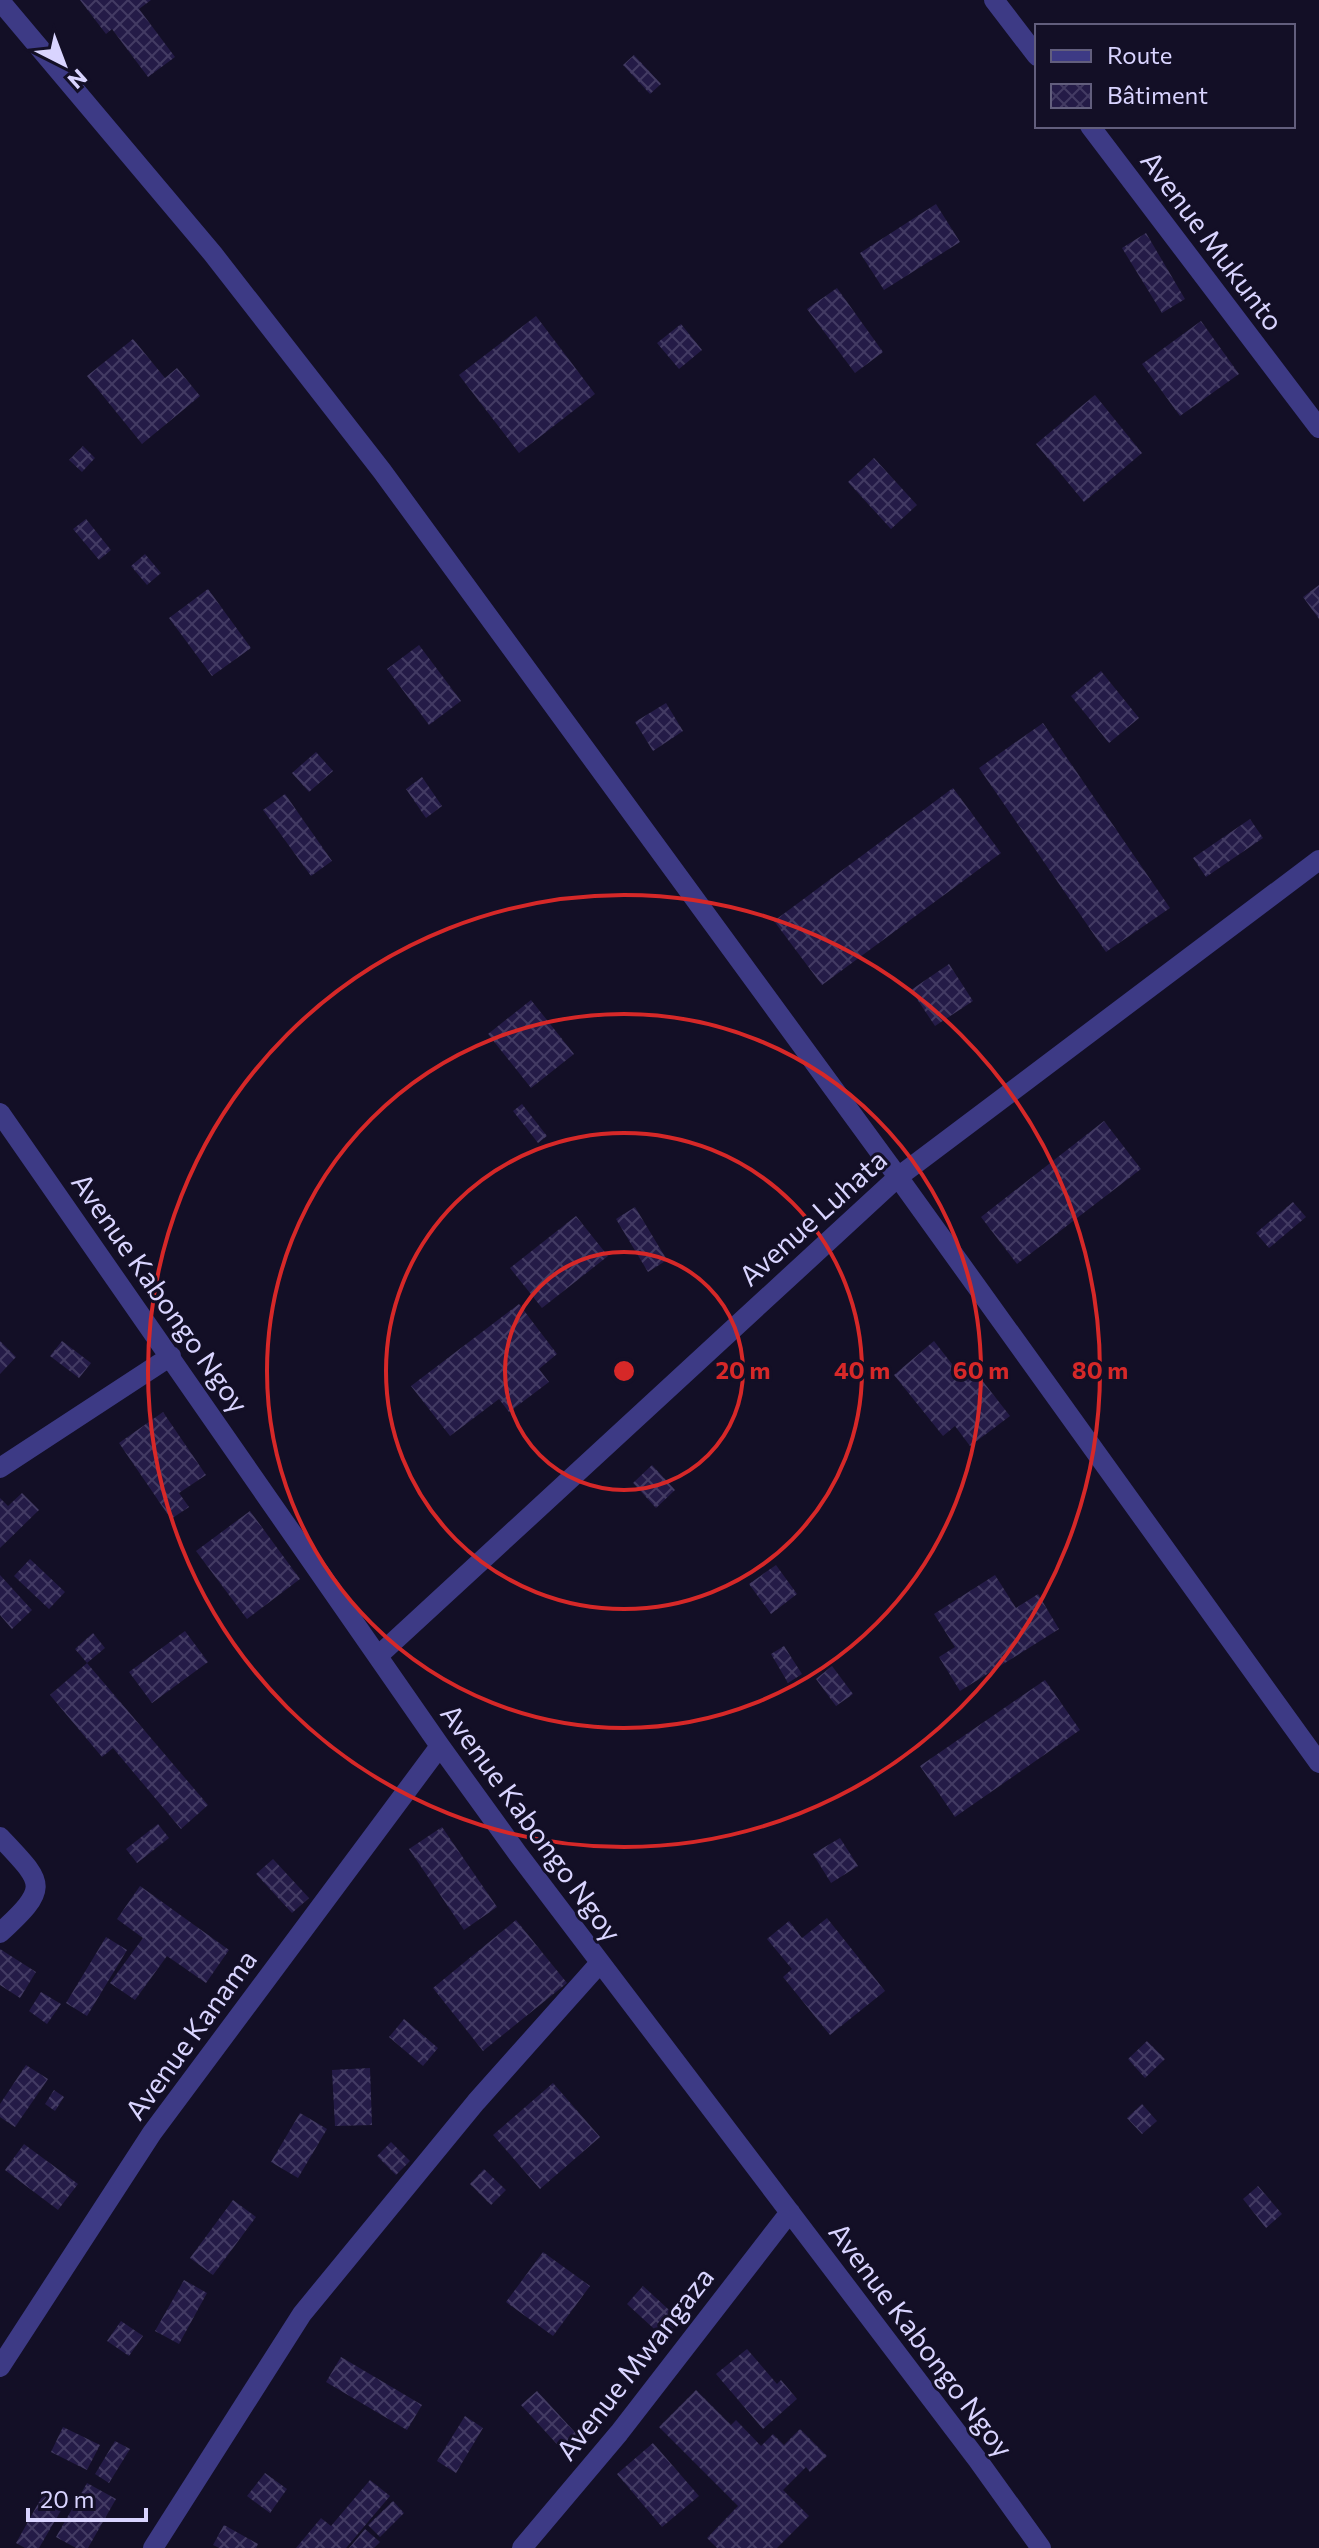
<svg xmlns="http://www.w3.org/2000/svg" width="1319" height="2548" viewBox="0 0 1319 2548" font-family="Commissioner,sans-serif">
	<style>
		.building { fill: url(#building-cross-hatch) }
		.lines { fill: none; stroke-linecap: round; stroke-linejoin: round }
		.street { stroke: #3d3a85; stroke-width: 20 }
		.ring { fill: none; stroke: #d62828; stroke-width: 4 }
		.labels { text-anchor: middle; stroke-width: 6; stroke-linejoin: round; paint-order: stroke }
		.street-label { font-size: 28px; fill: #d9d4ff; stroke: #130f26 }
		.centre { fill: #d62828; stroke: #130f26; stroke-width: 4 }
		.ring-label { font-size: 24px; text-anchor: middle; font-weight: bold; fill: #d62828; stroke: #130f26; stroke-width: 6; stroke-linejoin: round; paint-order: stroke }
	</style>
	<defs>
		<pattern id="building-cross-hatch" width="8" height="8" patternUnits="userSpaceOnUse" patternTransform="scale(2)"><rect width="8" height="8" fill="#241b47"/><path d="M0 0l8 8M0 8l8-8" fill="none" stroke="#433b63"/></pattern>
	</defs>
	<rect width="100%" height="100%" fill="#130f26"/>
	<path class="building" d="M80 0H151L139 9 175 57 148 77 112 29 106 34Z
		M634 55 661 84 650 94 623 65Z
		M936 204 960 242 884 290 860 253Z
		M1146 233 1185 299 1162 313 1122 248Z
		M837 288 883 352 855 373 807 309Z
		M536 316 595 394 519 453 459 375Z
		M1201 321 1239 374 1180 416 1142 364Z
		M681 324 702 350 679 369 657 343Z
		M133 339 165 378 177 368 200 396 142 444 87 376Z
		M1095 395 1142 453 1084 502 1036 444Z
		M83 446 95 458 82 472 69 460Z
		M874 458 917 505 891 529 848 482Z
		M86 519 111 550 99 560 73 529Z
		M145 554 161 573 147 585 131 566Z
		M1319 585V619L1303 597Z
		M208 589 251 648 212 676 169 618Z
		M419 645 461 701 429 725 387 669Z
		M1101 671 1139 718 1109 743 1071 696Z
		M666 703 683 731 653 751 635 722Z
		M1043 723 1170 908 1106 952 979 768Z
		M316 752 333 771 309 792 292 773Z
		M422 777 442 806 426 818 406 789Z
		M953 788 1001 853 822 985 774 921Z
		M285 794 332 861 311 876 263 810Z
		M1250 819 1263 838 1206 877 1193 858Z
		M949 964 973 1001 935 1026 911 990Z
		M531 1000 574 1054 531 1088 488 1034Z
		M522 1104 547 1136 538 1143 513 1111Z
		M1104 1121 1141 1169 1017 1264 981 1217Z
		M1293 1202 1306 1217 1269 1248 1256 1233Z
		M635 1207 667 1260 648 1272 616 1219Z
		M576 1216 608 1256 542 1308 510 1268Z
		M519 1304 557 1354 539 1369 549 1382 509 1412 499 1399 450 1436 411 1386Z
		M0 1341 16 1357 0 1374Z
		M62 1341 91 1363 79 1378 50 1356Z
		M934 1341 959 1373 970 1365 1010 1416 970 1446 955 1426 943 1436 894 1375Z
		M163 1412 206 1475 179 1493 189 1507 171 1519 119 1443Z
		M652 1465 675 1490 656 1508 633 1483Z
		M22 1493 39 1510 0 1548V1498L8 1506Z
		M250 1511 300 1579 247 1619 196 1551Z
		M30 1559 65 1592 49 1609 14 1576Z
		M776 1565 797 1594 771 1614 749 1584Z
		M0 1575 32 1610 12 1629 0 1615Z
		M995 1575 1016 1608 1038 1594 1059 1629 960 1691 939 1657 955 1647 934 1614Z
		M185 1631 208 1662 152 1703 129 1672Z
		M93 1633 105 1648 87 1663 208 1805 181 1829 113 1748 102 1757 50 1695 87 1663 75 1649Z
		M784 1646 802 1674 788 1683 771 1654Z
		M832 1666 853 1694 836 1706 816 1679Z
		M1045 1680 1080 1730 955 1817 920 1766Z
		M158 1824 169 1838 137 1863 126 1849Z
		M442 1827 497 1907 464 1930 409 1849Z
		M840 1838 858 1866 831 1883 813 1854Z
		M273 1859 309 1898 292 1913 256 1874Z
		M140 1886 229 1950 206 1983 167 1956 135 2000 110 1983 143 1938 117 1919Z
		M827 1918 885 1991 830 2035 783 1977 792 1969 767 1939 789 1921 802 1938Z
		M516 1920 567 1983 483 2051 433 1988Z
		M106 1937 127 1950 87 2016 66 2003Z
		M0 1949 36 1972 20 1998 0 1985Z
		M41 1992 61 2004 47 2024 29 2011Z
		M404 2019 438 2048 423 2066 389 2037Z
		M1147 2041 1165 2059 1145 2078 1128 2059Z
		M26 2065 48 2079 15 2127 0 2117V2104Z
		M370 2068 372 2125 335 2126 332 2070Z
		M553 2083 600 2137 540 2189 493 2135Z
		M54 2090 64 2097 55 2111 45 2104Z
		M1142 2104 1157 2121 1142 2134 1127 2118Z
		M300 2113 327 2129 298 2178 271 2162Z
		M391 2142 410 2161 396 2175 377 2156Z
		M24 2144 78 2184 58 2210 5 2170Z
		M484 2169 506 2190 491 2205 470 2184Z
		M1258 2186 1282 2214 1266 2228 1243 2199Z
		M233 2200 256 2217 213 2275 190 2258Z
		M543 2252 590 2286 553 2336 506 2302Z
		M184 2280 207 2293 179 2344 155 2331Z
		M643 2286 680 2320 664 2338 627 2304Z
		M121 2321 143 2336 129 2356 107 2341Z
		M747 2349 777 2384 781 2380 797 2399 763 2429 716 2374Z
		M341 2357 422 2405 407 2430 326 2382Z
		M696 2390 731 2425 736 2420 761 2446 773 2434 784 2445 800 2429 827 2456 810 2472 806 2467 783 2490 809 2516 777 2548H717L707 2538 738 2506 659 2427Z
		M537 2391 583 2441 567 2455 521 2405Z
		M465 2416 483 2428 456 2473 437 2461Z
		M63 2427 100 2445 87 2470 51 2452Z
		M115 2441 130 2449 109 2483 95 2474Z
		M653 2443 699 2496 662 2527 617 2474Z
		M265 2473 287 2489 270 2513 247 2496Z
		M370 2480 390 2496 346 2548H296L321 2518 331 2526Z
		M87 2483 116 2499 88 2548H76L56 2537Z
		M43 2495 63 2507 39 2548H25L16 2543Z
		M393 2501 404 2513 380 2537 368 2525Z
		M224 2525 258 2544 256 2548H219L213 2545Z
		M365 2529 380 2542 374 2548H349Z"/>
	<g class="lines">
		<path class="street" d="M994 0 1037 56
			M0 1 213 254 382 471 898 1177 1319 1763
			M1090 126 1319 428
			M0 1113 440 1746 518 1854 977 2459 1041 2548
			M0 1468 171 1356
			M378 1656 898 1177 1319 860
			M0 1837C44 1884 51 1886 0 1933
			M0 2367 152 2133 440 1746
			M153 2548 302 2314 476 2102 599 1964
			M522 2548 619 2433 790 2212"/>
	</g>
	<g class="ring">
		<circle cx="624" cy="1371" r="119"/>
		<circle cx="624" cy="1371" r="238"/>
		<circle cx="624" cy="1371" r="357"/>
		<circle cx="624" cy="1371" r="476"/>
	</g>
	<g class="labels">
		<g class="street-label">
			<text transform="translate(1212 241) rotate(53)" y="10">Avenue Mukunto</text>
			<text transform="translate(813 1218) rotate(-42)" y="10">Avenue Luhata</text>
			<text transform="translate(160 1293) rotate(55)" y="10">Avenue Kabongo Ngoy</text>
			<text transform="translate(531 1823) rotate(54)" y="10">Avenue Kabongo Ngoy</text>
			<text transform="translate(191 2035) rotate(-54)" y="10">Avenue Kanama</text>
			<text transform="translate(921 2340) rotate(53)" y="10">Avenue Kabongo Ngoy</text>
			<text transform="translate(635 2364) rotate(-52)" y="10">Avenue Mwangaza</text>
		</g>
	</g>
	<circle cx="624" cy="1371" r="12" class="centre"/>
	<g class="ring-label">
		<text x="743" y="1379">20 m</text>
		<text x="862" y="1379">40 m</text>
		<text x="981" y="1379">60 m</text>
		<text x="1100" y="1379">80 m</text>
	</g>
	<rect x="1035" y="24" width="260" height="104" fill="#130f26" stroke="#625e7d" stroke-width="2"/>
	<rect x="1051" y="50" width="40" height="12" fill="#3d3a85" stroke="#625e7d" stroke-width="2"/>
	<text x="1107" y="64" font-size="24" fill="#d9d4ff">Route</text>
	<rect x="1051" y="84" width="40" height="24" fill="url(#building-cross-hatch)" stroke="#625e7d" stroke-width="2"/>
	<text x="1107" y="104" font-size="24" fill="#d9d4ff">Bâtiment</text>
	<g transform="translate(64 64) rotate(138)" stroke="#130f26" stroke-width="6" paint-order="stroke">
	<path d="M0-6L14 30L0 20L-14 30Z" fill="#d9d4ff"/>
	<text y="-12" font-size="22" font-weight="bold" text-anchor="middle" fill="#d9d4ff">N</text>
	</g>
	<path d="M28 2508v12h118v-12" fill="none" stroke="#d9d4ff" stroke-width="4"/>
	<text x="40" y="2508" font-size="24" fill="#d9d4ff" stroke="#130f26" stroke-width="6" paint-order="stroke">20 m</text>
</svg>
